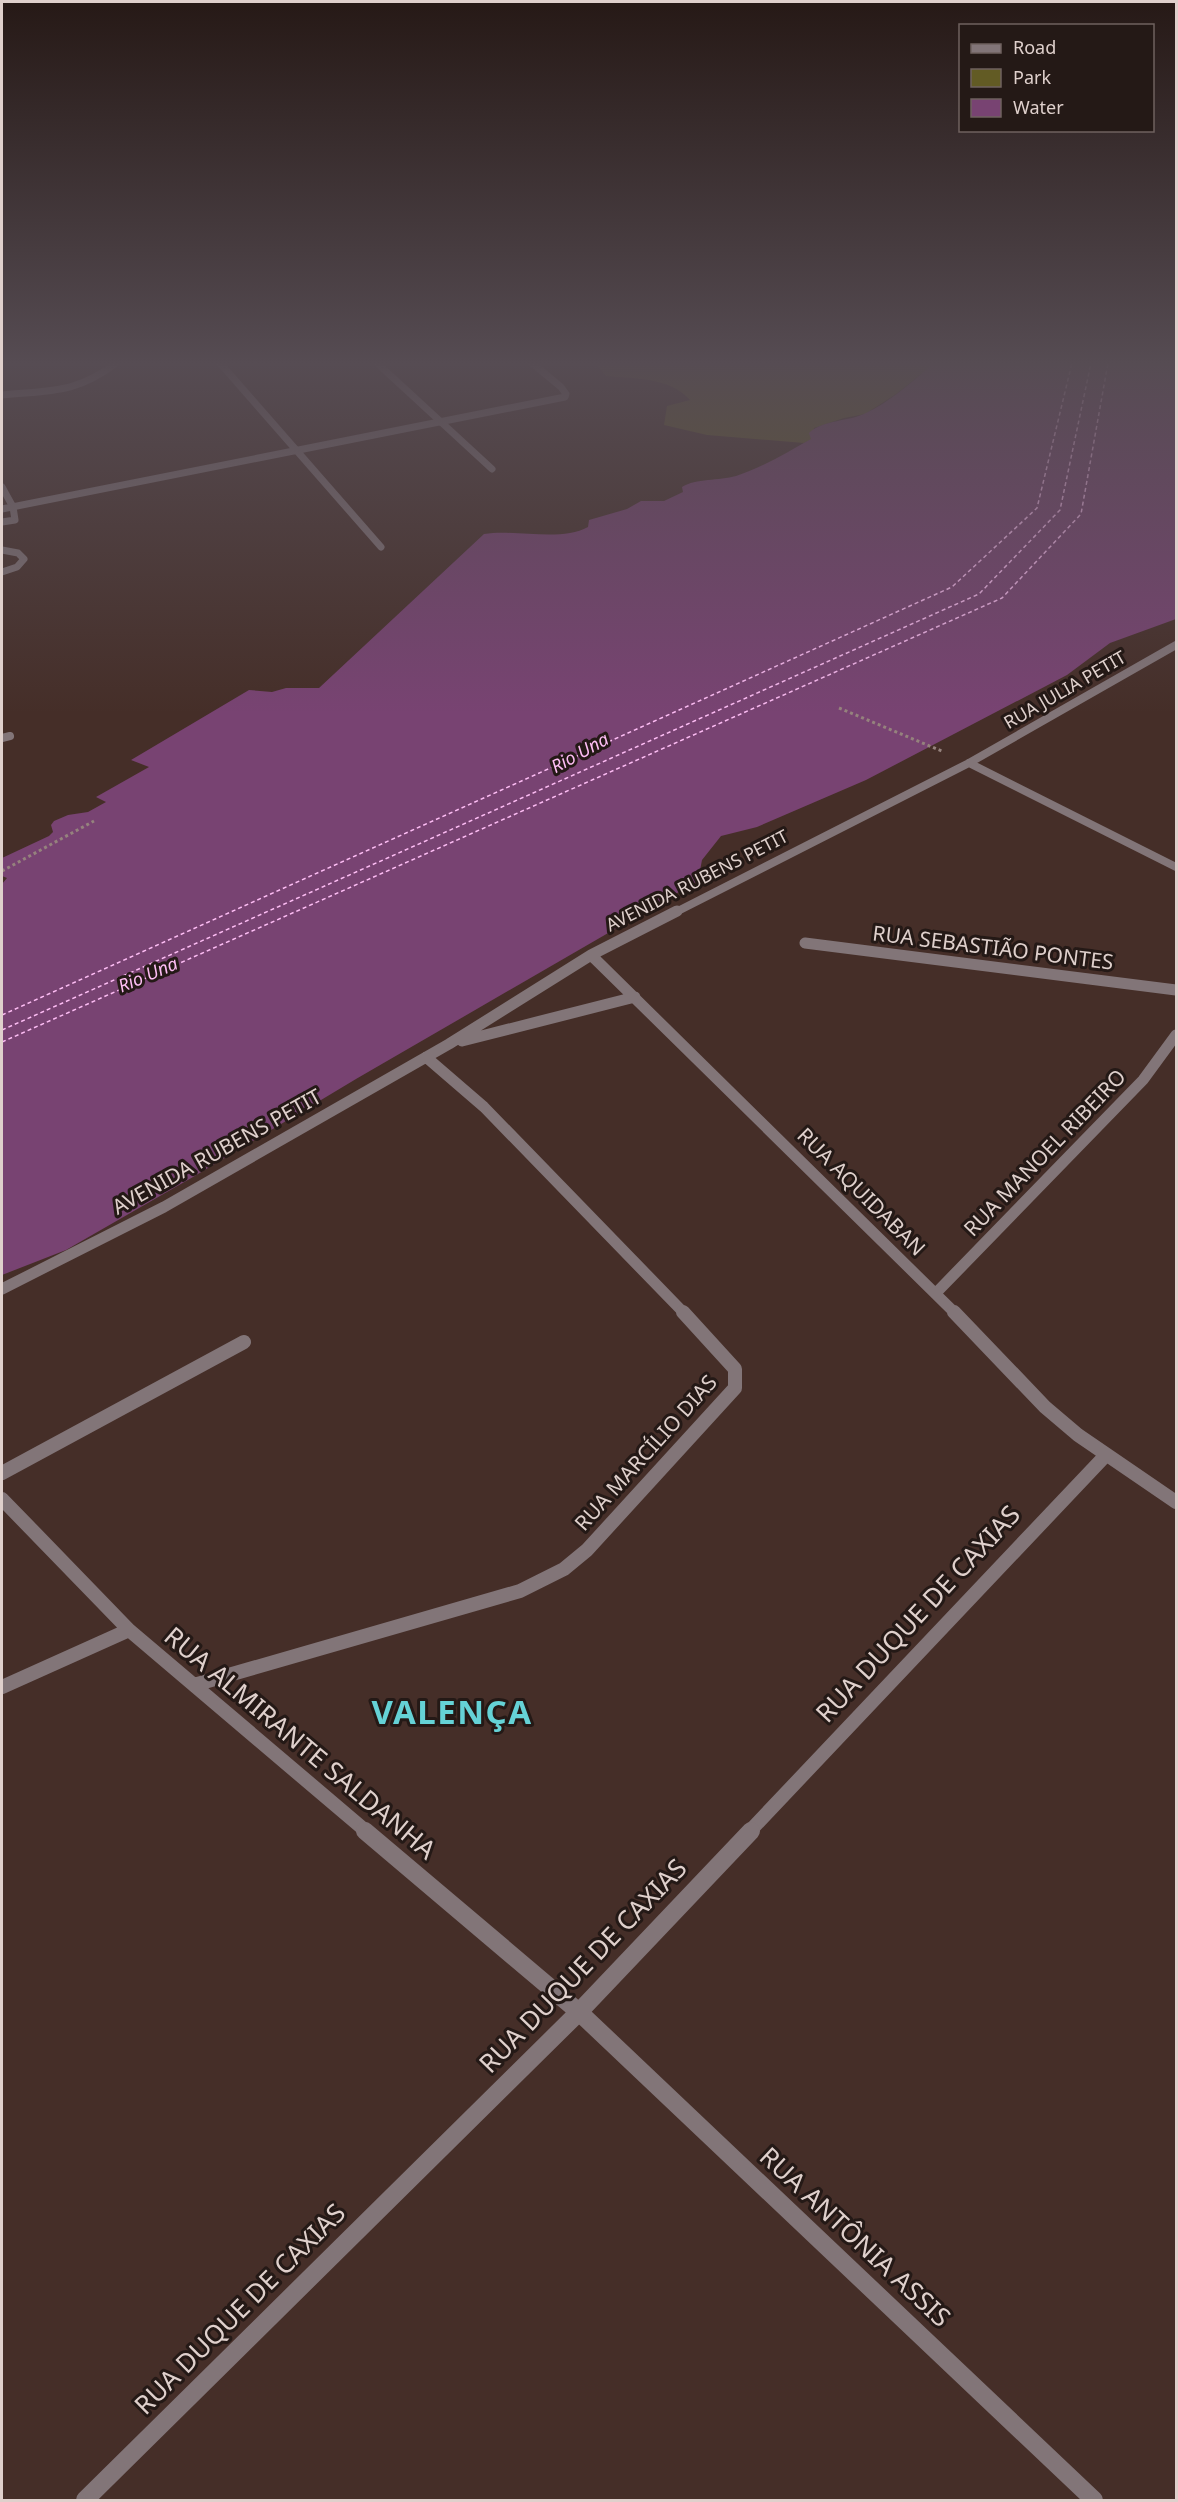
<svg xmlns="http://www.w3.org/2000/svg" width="1178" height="2502" viewBox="0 0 1178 2502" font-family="'Noto Sans',sans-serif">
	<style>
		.green { fill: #625b24 }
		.water { fill: #784372 }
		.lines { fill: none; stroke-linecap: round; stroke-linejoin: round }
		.ferry { stroke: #fdbdf4; stroke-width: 1.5; stroke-dasharray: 4 3; stroke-linecap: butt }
		.path { stroke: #95827d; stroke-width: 3; stroke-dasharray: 3 3; stroke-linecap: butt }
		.service { stroke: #827578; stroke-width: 7 }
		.minor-far4 { stroke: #827578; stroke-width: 7 }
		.minor-far3 { stroke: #827578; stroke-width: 8 }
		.minor-far2 { stroke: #827578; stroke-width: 11 }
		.minor-far1 { stroke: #827578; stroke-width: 14 }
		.minor { stroke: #827578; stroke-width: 18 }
		.labels { text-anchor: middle; stroke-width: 6; stroke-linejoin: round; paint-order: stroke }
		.far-street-label { font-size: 18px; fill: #dfd0cc; stroke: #241916 }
		.far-water-label { font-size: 18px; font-style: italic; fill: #fdbdf4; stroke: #241916 }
		.street-label { font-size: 21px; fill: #dfd0cc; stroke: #241916 }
		.near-street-label { font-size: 26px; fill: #dfd0cc; stroke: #241916 }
		.near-district-label { font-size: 33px; font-weight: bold; letter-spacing: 1.5px; fill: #65d2d6; stroke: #241916 }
	</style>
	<rect width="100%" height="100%" fill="#452e28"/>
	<path class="green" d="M594 363H929L930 367 896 394 865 414 844 418 814 428 812 439 804 443 707 435 664 425 667 406 690 400C670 377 634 379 606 376Z"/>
	<path class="water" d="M929 363H1176V619L1110 643 1067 675 866 780 757 827 721 836 702 860 698 881 356 1079 193 1177 66 1250 2 1275V884L7 878 2 876V858L49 836 53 832 51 825 54 821 68 815 88 812 106 802 96 797 149 767 131 760 249 690 272 692 286 688H319L484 534C516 529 561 542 588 527L589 520 627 509 641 501H664L683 492 682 487C696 478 719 481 736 476 761 468 788 452 811 439L809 433C824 419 849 422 866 413 890 402 910 383 930 367Z"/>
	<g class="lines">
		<path class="ferry" d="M2 1015 952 587 1037 508 1072 363
			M2 1030 979 594 1060 510 1091 363
			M2 1042 1002 598 1081 514 1108 363"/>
		<path class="path" d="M839 708 944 752
			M2 871 94 821"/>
		<path class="service" d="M2 395C49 390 76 394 116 363
			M2 522 15 520 13 507
			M2 550 18 553 24 559 17 567 2 572"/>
		<path class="minor-far4" d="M220 363 381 547
			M377 363 492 469
			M2 487 13 507
			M2 509 565 397 566 394 561 387 532 363"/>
		<path class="minor-far3" d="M2 738 10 736
			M969 763 1176 867
			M674 913 969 763 1176 645"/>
		<path class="minor-far2" d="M805 943 1176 990
			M591 955 956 1314
			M462 1041 635 997
			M426 1057 484 1107 685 1314
			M2 1289 164 1207 449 1044 591 955 677 911
			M936 1293 1143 1080 1176 1035"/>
		<path class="minor-far1" d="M954 1312 1045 1407 1078 1435 1176 1502
			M2 1473 244 1342
			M2 1499 129 1630 367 1832
			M194 1685 520 1591 564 1569 587 1550 735 1388V1369L683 1312
			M2 1687 129 1630
			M749 1832 1106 1455"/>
		<path class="minor" d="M365 1831 579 2012 1094 2500
			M85 2500 579 2012 751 1831"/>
	</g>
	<linearGradient id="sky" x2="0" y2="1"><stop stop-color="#261916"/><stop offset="0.51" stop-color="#564c53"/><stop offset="1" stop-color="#564c53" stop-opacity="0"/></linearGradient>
	<rect width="1178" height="713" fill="url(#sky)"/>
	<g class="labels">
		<g class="far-street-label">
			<text transform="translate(1065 690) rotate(-30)" y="6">RUA JULIA PETIT</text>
			<text transform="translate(697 881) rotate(-27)" y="6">AVENIDA RUBENS PETIT</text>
		</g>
		<g class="far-water-label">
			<text transform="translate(580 753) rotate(-29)" y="6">Rio Una</text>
			<text transform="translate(148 975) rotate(-23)" y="6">Rio Una</text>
		</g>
		<g class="street-label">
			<text transform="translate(993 948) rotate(7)" y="7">RUA SEBASTIÃO PONTES</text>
			<text transform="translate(217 1152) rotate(-29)" y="7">AVENIDA RUBENS PETIT</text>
			<text transform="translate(1045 1153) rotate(-46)" y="7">RUA MANOEL RIBEIRO</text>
			<text transform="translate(861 1192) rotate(45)" y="7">RUA AQUIDABAN</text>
			<text transform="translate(646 1453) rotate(-48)" y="7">RUA MARCÍLIO DIAS</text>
		</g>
		<g class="near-street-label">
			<text transform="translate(918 1614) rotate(-47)" y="9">RUA DUQUE DE CAXIAS</text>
			<text transform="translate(300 1743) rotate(40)" y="9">RUA ALMIRANTE SALDANHA</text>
			<text transform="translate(583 1966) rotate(-46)" y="9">RUA DUQUE DE CAXIAS</text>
			<text transform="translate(855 2237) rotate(43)" y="9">RUA ANTÔNIA ASSIS</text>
			<text transform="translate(240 2309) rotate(-45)" y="9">RUA DUQUE DE CAXIAS</text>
		</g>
		<g class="near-district-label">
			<text x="452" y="1724">VALENÇA</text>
		</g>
	</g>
	<rect width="1178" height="2502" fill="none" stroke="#dfd0cc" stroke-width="6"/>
	<rect x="959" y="24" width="195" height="108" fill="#241916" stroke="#6f625f" stroke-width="1.5"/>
	<rect x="971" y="44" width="30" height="9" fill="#827578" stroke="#6f625f" stroke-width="1.5"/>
	<text x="1013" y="54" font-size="18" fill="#dfd0cc">Road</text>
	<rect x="971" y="69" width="30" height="18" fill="#625b24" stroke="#6f625f" stroke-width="1.5"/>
	<text x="1013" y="84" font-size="18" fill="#dfd0cc">Park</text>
	<rect x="971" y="99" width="30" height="18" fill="#784372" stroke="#6f625f" stroke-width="1.5"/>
	<text x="1013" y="114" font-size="18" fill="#dfd0cc">Water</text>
</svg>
